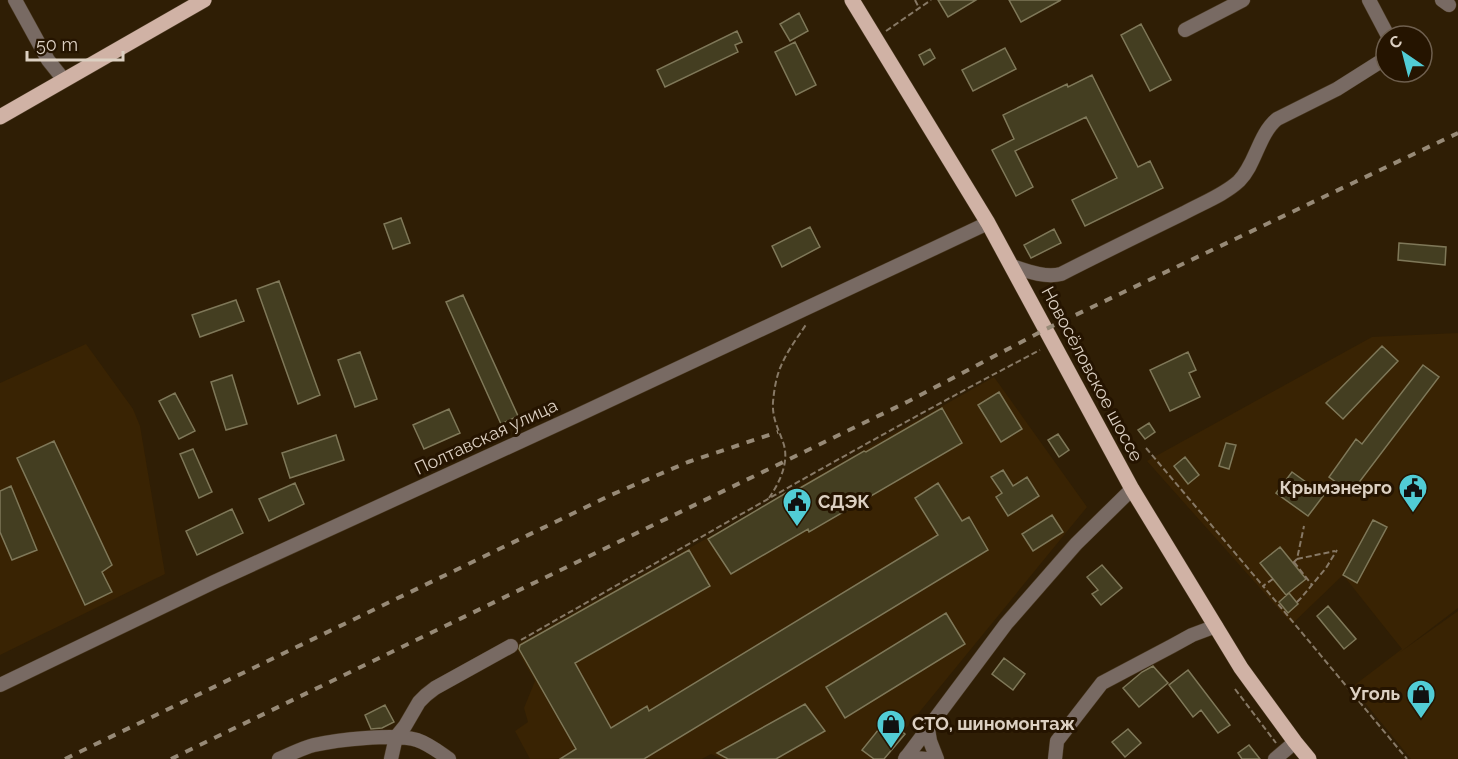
<svg xmlns="http://www.w3.org/2000/svg" width="1458" height="759" viewBox="0 0 1458 759" font-family="Raleway,sans-serif">
	<style>
		.built { fill: #392303 }
		.building { fill: #443e21; stroke: #7f7859; stroke-width: 1.5 }
		.lines { fill: none; stroke-linecap: round; stroke-linejoin: round }
		.minor-casing { stroke: #4b3a23; stroke-width: 15 }
		.major-casing { stroke: #4b3a23; stroke-width: 16 }
		.path { stroke: #877966; stroke-width: 2; stroke-dasharray: 6 3; stroke-linecap: butt }
		.minor { stroke: #786a63; stroke-width: 14 }
		.major { stroke: #d0b2a5; stroke-width: 15 }
		.rail { stroke: #978a77; stroke-width: 4; stroke-dasharray: 8 8; stroke-linecap: butt }
		.labels { text-anchor: middle; stroke-width: 6; stroke-linejoin: round; paint-order: stroke }
		.street-label { font-size: 18px; fill: #dcd0c2; stroke: #251400 }
		.poi-label { font-size: 18px; font-weight: bold; fill: #dcd0c2; stroke: #251400; text-anchor: end }
	</style>
	<rect width="100%" height="100%" fill="#2f1e05"/>
	<path class="built" d="M1458 333V608L1399 653 1458 611V759H1411L1352 687 1402 649 1343 575 1292 624 1147 461 1372 337Z
		M86 344 133 409 140 426 165 574 0 655V383Z
		M994 377 1087 507 881 759H723L711 754 702 759H530L515 731 528 722 524 708 535 681 515 646Z"/>
	<path class="building" d="M938 0H976L948 17Z
		M1009 0H1061L1021 22Z
		M799 13 808 31 790 41 780 24Z
		M1141 24 1171 80 1150 91 1121 35Z
		M737 31 742 42 735 45 738 52 665 87 657 70Z
		M795 42 816 85 796 95 775 52Z
		M1005 48 1016 69 973 91 962 70Z
		M930 49 935 58 924 65 919 55Z
		M1092 75 1138 167 1150 161 1163 188 1085 226 1072 200 1117 178 1086 117 1015 151 1033 187 1016 196 992 150 1014 139 1003 115 1067 84 1068 87Z
		M401 218 410 243 393 249 384 224Z
		M810 227 820 247 782 267 772 246Z
		M1054 229 1061 243 1031 258 1024 245Z
		M1399 243 1446 247 1445 265 1398 260Z
		M279 281 320 395 298 404 257 289Z
		M463 295 518 416 501 424 446 302Z
		M236 300 244 321 200 337 192 315Z
		M1382 346 1398 361 1343 419 1326 403Z
		M360 352 377 399 355 407 338 360Z
		M1188 352 1196 370 1189 373 1200 397 1170 411 1150 370Z
		M1423 365 1439 377 1351 493 1329 477 1356 439 1362 444Z
		M232 375 247 424 226 430 211 382Z
		M999 392 1022 429 1001 442 978 405Z
		M175 393 195 431 179 439 159 401Z
		M942 408 962 443 809 532 808 529 731 574 708 539 786 493 788 495 864 451 866 452Z
		M449 409 460 433 424 449 413 425Z
		M1149 423 1155 432 1145 439 1138 430Z
		M1058 434 1069 450 1059 457 1048 440Z
		M336 435 344 460 290 478 282 453Z
		M54 441 112 565 102 572 112 592 85 605 17 458Z
		M1226 443 1236 445 1229 469 1219 466Z
		M193 449 212 492 199 498 180 454Z
		M1185 457 1199 475 1188 484 1174 466Z
		M1003 470 1013 486 1027 477 1039 496 1008 516 996 497 1002 493 991 477Z
		M1292 472 1324 495 1308 516 1276 493Z
		M295 483 304 504 269 521 259 499Z
		M938 483 962 521 969 517 988 550 644 759H560L576 749 519 649 520 645 689 550 710 586 575 663 611 728 647 706 649 711 938 535 915 498Z
		M11 486 37 550 12 560 0 532V491Z
		M232 509 243 533 197 555 186 531Z
		M1052 515 1063 532 1033 551 1022 534Z
		M1373 520 1387 527 1357 583 1343 575Z
		M1280 547 1306 579 1286 595 1260 563Z
		M1102 565 1122 588 1101 605 1092 594 1098 590 1087 577Z
		M1289 593 1298 604 1288 613 1279 602Z
		M1328 606 1356 639 1344 649 1317 616Z
		M946 613 965 644 845 718 826 687Z
		M1004 658 1025 674 1013 690 992 674Z
		M1153 666 1168 683 1139 707 1123 688 1142 672Z
		M1188 670 1230 725 1218 733 1201 710 1193 717 1169 685Z
		M805 704 825 731 776 759H728L717 753Z
		M385 705 394 722 382 728 371 729 365 715Z
		M887 719 905 734 884 759H874L862 750Z
		M1128 729 1141 743 1125 757 1112 742Z
		M1249 745 1260 759H1242L1238 753Z"/>
	<g class="lines">
		<g class="minor-casing">
			<path id="minor" d="M15 0 48 60 64 80
				M1369 0 1388 36
				M1442 0 1449 5
				M1185 30 1243 0
				M1012 266C1027 271 1045 278 1061 274 1102 253 1143 233 1184 213 1202 203 1224 195 1239 181 1256 164 1258 135 1277 119L1337 89 1386 58
				M0 685 214 582 576 416 935 248 988 223
				M928 729 930 741 937 759
				M906 757 926 759
				M279 759C291 754 302 748 314 745 336 740 396 733 417 740 429 744 439 752 449 759
				M391 759 396 737 405 726 419 702 426 695 435 688 511 646
				M905 759 1006 624 1076 544 1132 489
				M1055 759 1057 741 1102 683 1172 646 1192 635 1216 626
				M1275 759 1295 742"/>
		</g>
		<g class="major-casing">
			<path id="major" d="M852 0 988 223 1132 489 1241 668 1295 742 1309 759
				M0 117 204 0"/>
		</g>
		<path class="path" d="M915 0 919 8
			M886 31 931 0
			M1146 448 1263 586
			M769 498C780 482 790 461 783 442 778 428 772 418 773 402 774 391 776 377 781 366 787 351 798 337 807 323
			M1297 559 1335 551
			M1294 562 1312 585
			M1293 563 1297 559 1304 526
			M1273 579 1263 586 1407 759
			M1297 602 1301 598 1326 568 1337 550
			M521 640C693 542 864 442 1040 350
			M1235 689 1276 743"/>
		<use href="#minor" class="minor"/>
		<use href="#major" class="major"/>
		<path class="rail" d="M65 759 611 495 688 462 778 432
			M171 759 909 401 1046 329 1458 133"/>
	</g>
	<defs>
		<g id="civic-pin" transform="scale(1.5)"><path d="M0 17L-7.5 6A9.5 9.5 0 1 1 7.5 6Z" fill="#51ccd5" stroke="#251400"/><path d="M-.6-6.5H3V-4.5H.6V-3L4-1V1h2V6H-6V1h2V-1L-.6-3ZM-1.2 2.5V6h2.4V2.5Z" fill="#111"/></g>
		<g id="shop-pin" transform="scale(1.5)"><path d="M0 17L-7.5 6A9.5 9.5 0 1 1 7.5 6Z" fill="#51ccd5" stroke="#251400"/><path d="M-5-2.5h2.3a2.7 3.5 0 0 1 5.4 0H5L5.5 6h-11ZM-1.5-2.5h3a1.5 2.3 0 0 0-3 0Z" fill="#111"/></g>
	</defs>
	<g fill-rule="evenodd">
		<use href="#civic-pin" x="1413" y="488"/>
		<use href="#civic-pin" x="797" y="502"/>
		<use href="#shop-pin" x="1421" y="694"/>
		<use href="#shop-pin" x="891" y="724"/>
	</g>
	<g class="labels">
		<g class="street-label">
			<text transform="translate(1092 374) rotate(62)" y="6">Новосёловское шоссе</text>
			<text transform="translate(486 437) rotate(-25)" y="6">Полтавская улица</text>
		</g>
		<g class="poi-label">
			<text x="1392" y="494">Крымэнерго</text>
			<text x="818" y="508" text-anchor="start">СДЭК</text>
			<text x="1400" y="700">Уголь</text>
			<text x="912" y="730" text-anchor="start">СТО, шиномонтаж</text>
		</g>
	</g>
	<g transform="translate(1404 54) rotate(325)"><circle r="28" fill="#251400" stroke="#6e5f4e" stroke-width="1.5"/>
	<path d="M0-4.5L10 22L0 15L-10 22Z" fill="#51ccd5"/>
	<text y="-9" font-size="16" font-weight="bold" text-anchor="middle" fill="#dcd0c2">С</text>
	</g>
	<path d="M27 51v9h96v-9" fill="none" stroke="#dcd0c2" stroke-width="3"/>
	<text x="36" y="51" font-size="18" fill="#dcd0c2" stroke="#251400" stroke-width="4.5" paint-order="stroke">50 m</text>
</svg>
